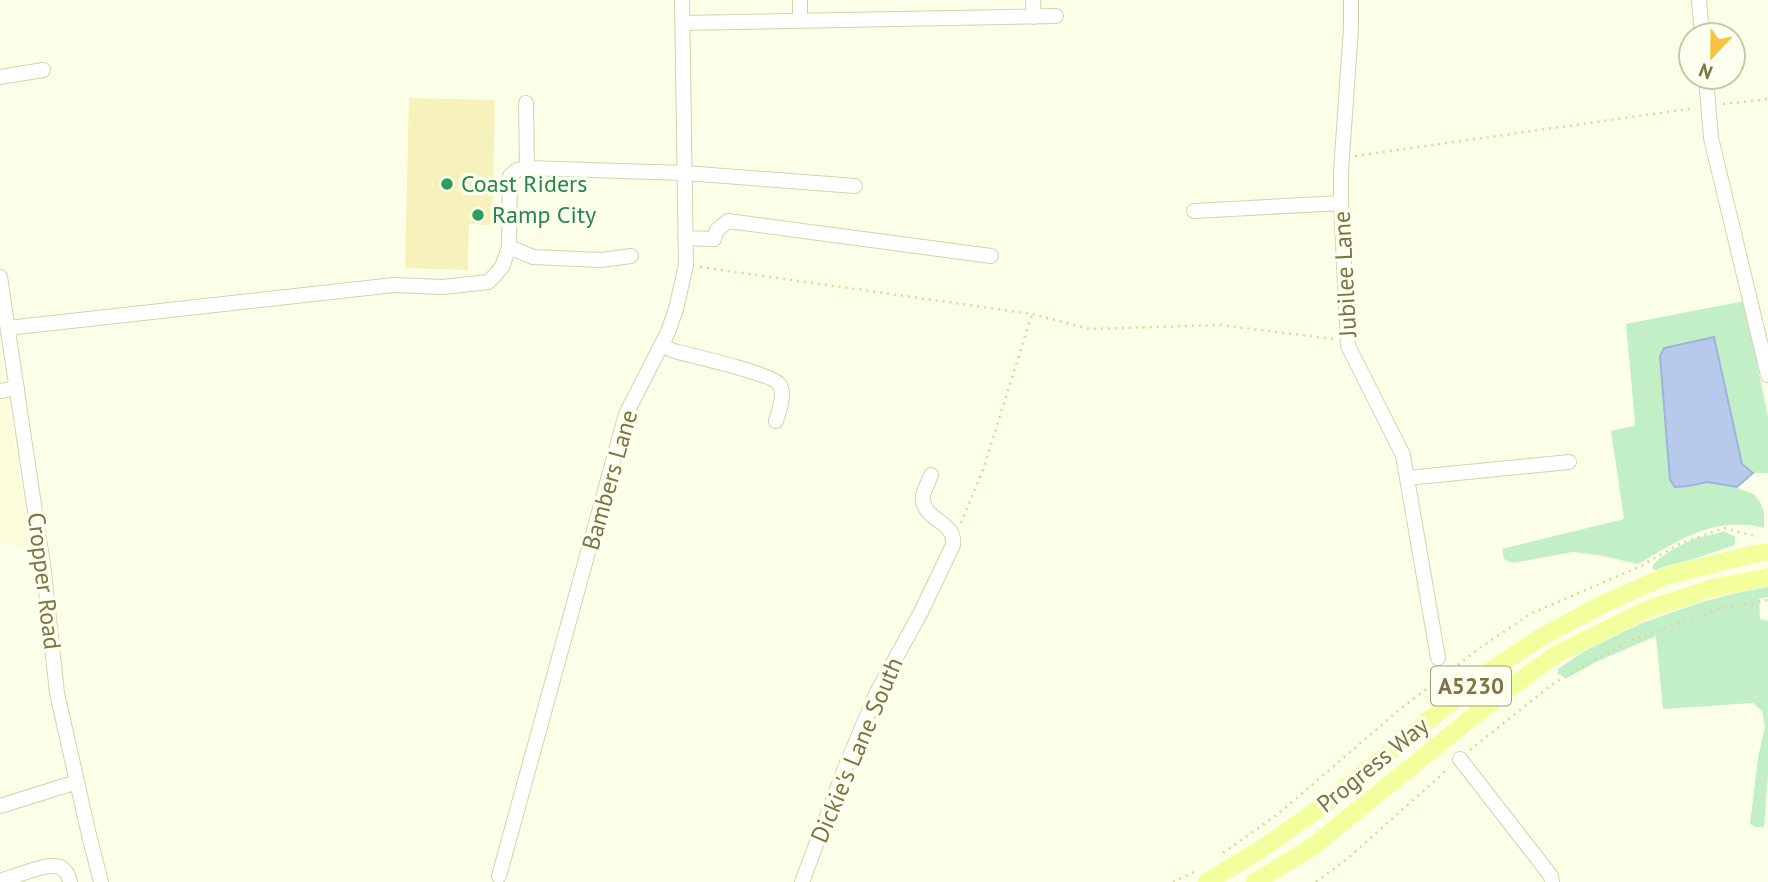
<svg xmlns="http://www.w3.org/2000/svg" width="1768" height="882" viewBox="0 0 1768 882" font-family="'PT Sans',sans-serif">
	<style>
		.residential { fill: #fafcda }
		.green { fill: #c3efc7 }
		.water { fill: #b8caeb; stroke: #9db4de; stroke-width: 2 }
		.building { fill: #f7f1bb }
		.lines { fill: none; stroke-linecap: round; stroke-linejoin: round }
		.minor-casing { stroke: #d5d2ad; stroke-width: 16 }
		.major-casing { stroke: #fff; stroke-width: 19 }
		.path { stroke: #ddd69d; stroke-width: 2.5; stroke-dasharray: 2 5; stroke-linecap: butt }
		.minor { stroke: #fff; stroke-width: 14 }
		.major { stroke: #f3ff9d; stroke-width: 18 }
		.leisure-dot { fill: #2e9e5b; stroke: #fdffef; stroke-width: 2.5 }
		.labels { text-anchor: middle; stroke-width: 7; stroke-linejoin: round; paint-order: stroke }
		.shield { fill: #fdffef; stroke: #a39e79; stroke-width: 2 }
		.shield-label { font-size: 23px; font-weight: bold; fill: #7c7447 }
		.leisure-label { font-size: 24px; fill: #27864d; stroke: #fdffef; text-anchor: start }
		.street-label { font-size: 24px; fill: #7c7447; stroke: #fdffef }
	</style>
	<rect width="100%" height="100%" fill="#fcffe7"/>
	<path class="residential" d="M0 356 31 548 0 543Z"/>
	<path class="green" d="M1744 301 1768 416V473H1753L1742 464 1714 338 1666 422 1670 480 1688 486 1707 482 1724 483 1753 494 1760 502 1764 512V528C1715 515 1679 540 1638 564L1598 555 1573 552 1513 563 1504 559 1502 549 1624 519 1611 431 1634 426 1635 422 1626 324Z
		M1724 531 1735 537V545L1657 571 1652 568C1656 556 1685 543 1697 538 1706 535 1715 535 1724 531Z
		M1768 586V597L1759 599 1760 619 1768 621V775L1764 827H1755L1750 824 1758 758 1765 726 1762 711 1753 703 1663 709 1656 636 1596 662 1567 678 1558 674V669L1586 650 1642 623 1702 602 1755 588Z"/>
	<path class="water" d="M1714 337 1742 464 1753 473 1737 487 1707 482 1688 486 1675 487 1670 480 1660 356 1664 348Z"/>
	<path class="building" d="M409 98 495 100 492 225 469 224 468 270 405 268Z"/>
	<g class="lines">
		<g class="minor-casing">
			<path id="minor" d="M800 0V21
				M1033 0 1034 17
				M1351 0V28L1341 171V203L1348 346 1403 455 1438 658
				M1699 0 1702 35
				M682 23 1056 16
				M0 77 43 70
				M1706 77 1711 138 1768 375
				M526 103 527 168
				M1194 211 1341 203
				M685 238 714 239 717 230 728 221 991 256
				M509 247 533 257 601 260 631 256
				M0 277 44 572 57 693 89 835 101 882
				M8 328 394 285 443 287 488 282 495 275 502 267 509 247 510 176 517 170 527 168 685 173 855 186
				M661 345 674 351C690 355 772 374 779 384 786 394 779 410 776 421
				M0 391 17 388
				M1407 478 1569 462
				M1460 759 1551 876 1552 882
				M0 806 77 782
				M499 876 626 414 668 332 676 309 686 265 682 0
				M0 881C12 877 46 864 56 866 64 867 69 875 70 882
				M802 882 847 763 877 692 921 612 953 545C956 522 927 522 923 501 921 494 929 482 931 475"/>
		</g>
		<g class="major-casing">
			<path id="major" d="M1207 882 1263 848 1328 802 1484 675 1538 639 1601 605 1666 576 1754 554 1768 552
				M1255 882 1312 847 1501 694 1557 654 1646 610 1712 588 1768 577"/>
		</g>
		<path class="path" d="M1723 104 1768 99
			M1355 156 1695 108
			M700 267 1032 314 1090 329 1220 325 1334 339
			M961 523 983 470 1032 314
			M1470 750 1554 683 1631 640 1722 608 1768 600
			M1223 853 1278 814 1399 710 1481 647 1532 613 1639 567 1679 544 1724 528 1758 537
			M1173 882 1194 872
			M1316 882 1347 859 1449 768"/>
		<use href="#minor" class="minor"/>
		<use href="#major" class="major"/>
	</g>
	<g class="leisure-dot">
		<circle cx="447" cy="184" r="7"/>
		<circle cx="478" cy="215" r="7"/>
	</g>
	<g class="labels">
		<rect class="shield" x="1431" y="666.5" width="80" height="39" rx="5"/>
		<g class="shield-label">
			<text x="1471" y="694">A5230</text>
		</g>
		<g class="leisure-label">
			<text x="461" y="192">Coast Riders</text>
			<text x="492" y="223">Ramp City</text>
		</g>
		<g class="street-label">
			<text transform="translate(1345 274) rotate(-93)" y="8">Jubilee Lane</text>
			<text transform="translate(610 480) rotate(-74)" y="8">Bambers Lane</text>
			<text transform="translate(44 581) rotate(83)" y="8">Cropper Road</text>
			<text transform="translate(857 750) rotate(-67)" y="8">Dickie's Lane South</text>
			<text transform="translate(1373 765) rotate(-39)" y="8">Progress Way</text>
		</g>
	</g>
	<g transform="translate(1712 56) rotate(202)"><circle r="33" fill="#fdffef" stroke="#c9c7ac" stroke-width="2"/>
	<path d="M0-5L12 26L0 18L-12 26Z" fill="#f6c23f"/>
	<text y="-10" font-size="19" font-weight="bold" text-anchor="middle" fill="#7c7447">N</text>
	</g>
</svg>
